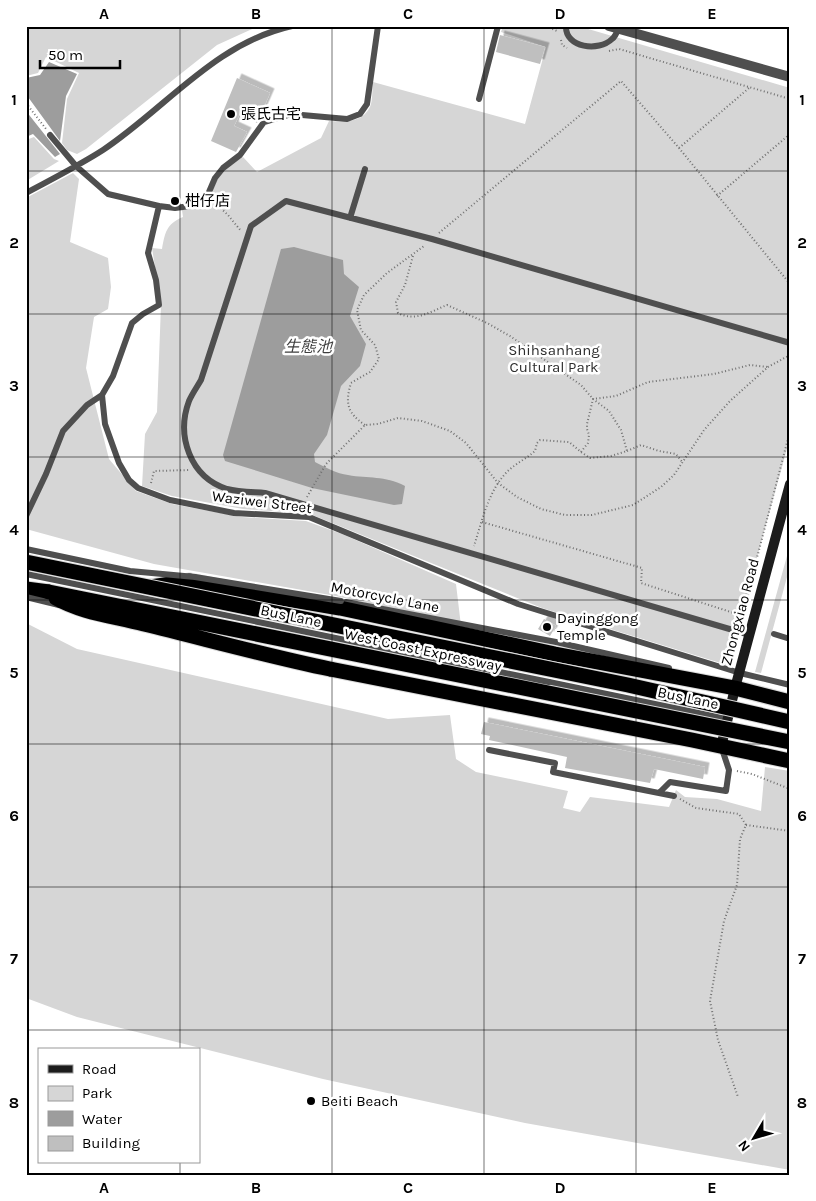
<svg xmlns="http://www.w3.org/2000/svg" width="816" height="1201" viewBox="0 0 816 1201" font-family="Karla,'Noto Sans TC',sans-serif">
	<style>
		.green { fill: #d6d6d6 }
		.water { fill: #9d9d9d }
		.building { fill: #bfbfbf; filter: url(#shadow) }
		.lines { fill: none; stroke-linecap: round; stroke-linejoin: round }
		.highway-casing { stroke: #dbdbdb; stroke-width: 17 }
		.path { stroke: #717171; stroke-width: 2; stroke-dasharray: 1 2.5; stroke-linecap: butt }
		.lane { stroke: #4f4f4f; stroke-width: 6 }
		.street { stroke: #4f4f4f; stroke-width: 10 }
		.secondary { stroke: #1c1c1c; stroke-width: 10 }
		.highway { stroke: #000; stroke-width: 15 }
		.highway-bridge-casing { stroke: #dbdbdb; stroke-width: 17; stroke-linecap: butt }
		.lane-bridge { stroke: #4f4f4f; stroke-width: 6 }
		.highway-bridge { stroke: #000; stroke-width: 15 }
		.grid { fill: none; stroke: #000; stroke-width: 1; stroke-opacity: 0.55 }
		.poi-dot { fill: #000; stroke: #fff; stroke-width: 2 }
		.labels { text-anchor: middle; stroke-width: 5; stroke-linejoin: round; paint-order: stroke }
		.poi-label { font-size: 15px; fill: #000; stroke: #fff; text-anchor: start }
		.park-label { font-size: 15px; fill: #2d2d2d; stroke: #fff }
		.street-label { font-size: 15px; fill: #000; stroke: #fff }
		.water-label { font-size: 16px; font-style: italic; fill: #3e3e3e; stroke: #fff }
		.neatline { fill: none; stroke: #000; stroke-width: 2 }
		.grid-label { font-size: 16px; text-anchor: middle; font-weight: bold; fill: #000 }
	</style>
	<defs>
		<filter id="shadow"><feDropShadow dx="4.5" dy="-4.5" stdDeviation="0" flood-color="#0004"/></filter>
	</defs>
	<rect width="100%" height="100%" fill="#fff"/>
	<path class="green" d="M26 26H259L217 45 86 149 77 154 67 150 62 143 67 99 79 73 46 57 38 73 26 76Z
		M503 26H578L790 88V438L756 561 758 562 734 652H731L727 665 542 608 310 514 243 509 172 496 142 486 145 434 157 412 161 305 152 248 162 249C165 233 166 224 183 217L182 210C218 207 206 193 223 171 227 166 237 161 243 157L257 172 321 138 329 121C344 122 362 123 370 107 373 100 372 89 373 82L525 124 546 47 501 32Z
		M34 137 54 159 59 161 26 181V140Z
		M73 173 79 179 70 242 108 258 111 287 108 309 94 317 86 368 109 459 136 491 172 504 242 517 306 521 342 534 456 584 461 626 336 596 154 564 26 529V198Z
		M790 545V566L761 673 755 672Z
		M26 623 77 649 388 719 450 715 456 759 476 772 568 791 563 808 580 812 590 797 669 807 676 790 685 797 717 799 761 811 765 767 790 771V1170L525 1123 323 1079 77 1017 26 998Z"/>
	<path class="water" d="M49 62 77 74 66 96 60 141 28 97 26 98V78L40 75Z
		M26 111 60 154 55 157 33 134 26 137Z
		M294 247 343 260 344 274 359 287 350 316 366 344 360 366 341 386 327 435 314 454 315 462C325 467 337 474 348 475 369 479 384 475 405 486L402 504 394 505 312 488 225 461 223 455 281 249Z"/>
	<path class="building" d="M500 35 545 47 540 64 496 52Z
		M237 78 270 93 257 123 252 120 253 117 241 111 234 126 247 132 236 152 211 141Z
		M544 619 556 626 550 636 538 629Z
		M484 722 705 767 703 779 654 769 650 783 565 768 567 757 489 740 490 736 481 734Z"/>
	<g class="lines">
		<g class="highway-casing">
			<path id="highway" d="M151 587 190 581 245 592 340 608 555 654 735 688 790 702
				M26 589 49 592
				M330 669 692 740 790 761"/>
		</g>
		<path class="path" d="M546 26 557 31
			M561 40 562 45 567 48
			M609 51 619 49 790 99
			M26 103 46 129
			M679 148 749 88
			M717 196 790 134
			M213 201 228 215 241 231
			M439 233 621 81 679 148 790 284
			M413 256 405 285 396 302 398 313C415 322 430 312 447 305L487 323 510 336 581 385 593 399 609 411 621 430 627 451 611 456 590 458 581 452 569 442 540 440 537 443 535 451C527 458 517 463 509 470 489 488 482 521 474 546
			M365 425C347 413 345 403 351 383L370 372 379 359 375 345 361 330 357 310 364 295 387 273 424 246
			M627 451 641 445 659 451 676 454 683 463
			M581 452 588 443 589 435 587 429V424L593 399 616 396 648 382 714 374 750 365 768 367
			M151 483 154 471 190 470
			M307 497 326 464 365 425 378 424 398 418 422 421 450 431 466 443 498 483 517 497 541 509 565 515H592L633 505 661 487 674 475 704 430 730 401 768 367 790 355
			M482 522 642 568 641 583 740 615 758 554 790 431
			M737 771 752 774 790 789
			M680 799 696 808 739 814 746 825 740 839 737 885 724 921 710 1001 718 1040 738 1097
			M746 825 790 831"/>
		<path class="lane" d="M378 26 367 104 360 114 347 119 291 114 264 122 240 155 223 168 215 178 206 199 198 205 175 208 159 206 148 253 156 280 159 305 143 314 132 323 113 376 102 395 105 424 119 463 129 480 138 488 170 500 234 513 309 517 518 604 740 673 790 685
			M566 26C565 48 599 52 612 39 615 37 617 32 618 29
			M479 99 498 26
			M50 135 76 166 108 194 159 206
			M26 193C52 179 78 166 103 150 166 108 215 43 292 26
			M350 218 365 169
			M26 516 46 474 63 431 87 405 102 395
			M346 602 556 642 669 668
			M774 634 790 639
			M750 635 265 493C253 492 239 492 227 489 190 477 176 436 189 401 192 394 197 387 201 380L251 226 286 201 432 239 790 343
			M549 682 727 719
			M489 750 555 763 553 772 674 796
			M659 793 670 782 726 791 729 770 722 749"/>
		<path class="street" d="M609 26 790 77"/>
		<path class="secondary" d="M721 747 735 688 790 484"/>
		<use href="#highway" class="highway"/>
		<g class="highway-bridge-casing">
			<path id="highway-bridge" d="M26 562 628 685 790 722
				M49 592 790 742
				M56 598C82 613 114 616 144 624 206 639 267 656 330 669"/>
		</g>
		<path class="lane-bridge" d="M26 549 130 571 195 577 341 601
			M26 574 549 682
			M26 597 59 605"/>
		<use href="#highway-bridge" class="highway-bridge"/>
	</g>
	<path class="grid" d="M180 26V1050M332 26V1175M484 26V1175M636 26V1175M26 171H790M26 314H790M26 457H790M26 600H790M26 744H790M26 887H790M26 1030H790M180 1162V1175"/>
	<g class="poi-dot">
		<circle cx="231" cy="114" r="5"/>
		<circle cx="175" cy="201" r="5"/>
		<circle cx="547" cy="627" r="5"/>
		<circle cx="311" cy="1101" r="5"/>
	</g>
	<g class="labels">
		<g class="poi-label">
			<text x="241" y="119">張氏古宅</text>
			<text x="185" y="206">柑仔店</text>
			<text x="557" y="623">Dayinggong<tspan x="557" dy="17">Temple</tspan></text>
			<text x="321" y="1106">Beiti Beach</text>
		</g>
		<g class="park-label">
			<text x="554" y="355">Shihsanhang<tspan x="554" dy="17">Cultural Park</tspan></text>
		</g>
		<g class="street-label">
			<text transform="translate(262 502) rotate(7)" y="5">Waziwei Street</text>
			<text transform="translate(385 597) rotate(11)" y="5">Motorcycle Lane</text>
			<text transform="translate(740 612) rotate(-75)" y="5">Zhongxiao Road</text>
			<text transform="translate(291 616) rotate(12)" y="5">Bus Lane</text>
			<text transform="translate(423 650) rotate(12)" y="5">West Coast Expressway</text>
			<text transform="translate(688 698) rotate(12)" y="5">Bus Lane</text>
		</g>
		<g class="water-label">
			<text x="308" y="352">生態池</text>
		</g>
	</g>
	<rect width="816" height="1201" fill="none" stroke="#ffffff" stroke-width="55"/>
	<rect x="38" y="1048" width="162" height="115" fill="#ffffff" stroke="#999999"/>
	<rect x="48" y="1065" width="25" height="8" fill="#1c1c1c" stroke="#999999"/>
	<text x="82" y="1074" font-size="15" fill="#000000">Road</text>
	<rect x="48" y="1086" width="25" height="15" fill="#d6d6d6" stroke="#999999"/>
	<text x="82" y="1098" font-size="15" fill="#000000">Park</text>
	<rect x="48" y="1111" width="25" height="15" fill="#9d9d9d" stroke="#999999"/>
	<text x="82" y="1124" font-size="15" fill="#000000">Water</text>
	<rect x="48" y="1136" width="25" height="15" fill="#bfbfbf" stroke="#999999"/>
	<text x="82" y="1148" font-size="15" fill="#000000">Building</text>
	<g transform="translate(754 1138) rotate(232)" stroke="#ffffff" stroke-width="4" paint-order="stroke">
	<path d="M0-4L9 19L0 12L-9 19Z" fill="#000000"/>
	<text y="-8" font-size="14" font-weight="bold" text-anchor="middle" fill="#000000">N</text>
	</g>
	<path d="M40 60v8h80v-8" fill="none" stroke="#000000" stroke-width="2.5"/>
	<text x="48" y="60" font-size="15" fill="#000000" stroke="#ffffff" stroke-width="4" paint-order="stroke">50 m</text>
	<rect x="28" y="28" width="760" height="1146" class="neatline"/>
	<g class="grid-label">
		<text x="104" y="19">A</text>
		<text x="256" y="19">B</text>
		<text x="408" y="19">C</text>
		<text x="560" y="19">D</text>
		<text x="712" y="19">E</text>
		<text x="14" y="105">1</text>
		<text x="802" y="105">1</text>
		<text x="14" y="248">2</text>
		<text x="802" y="248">2</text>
		<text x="14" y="391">3</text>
		<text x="802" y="391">3</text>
		<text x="14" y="535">4</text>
		<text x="802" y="535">4</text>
		<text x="14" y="678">5</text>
		<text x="802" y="678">5</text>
		<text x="14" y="821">6</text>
		<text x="802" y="821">6</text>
		<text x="14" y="964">7</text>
		<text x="802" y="964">7</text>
		<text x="14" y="1108">8</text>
		<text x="802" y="1108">8</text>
		<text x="104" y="1193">A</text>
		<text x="256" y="1193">B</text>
		<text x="408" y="1193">C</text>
		<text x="560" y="1193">D</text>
		<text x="712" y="1193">E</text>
	</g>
</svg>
